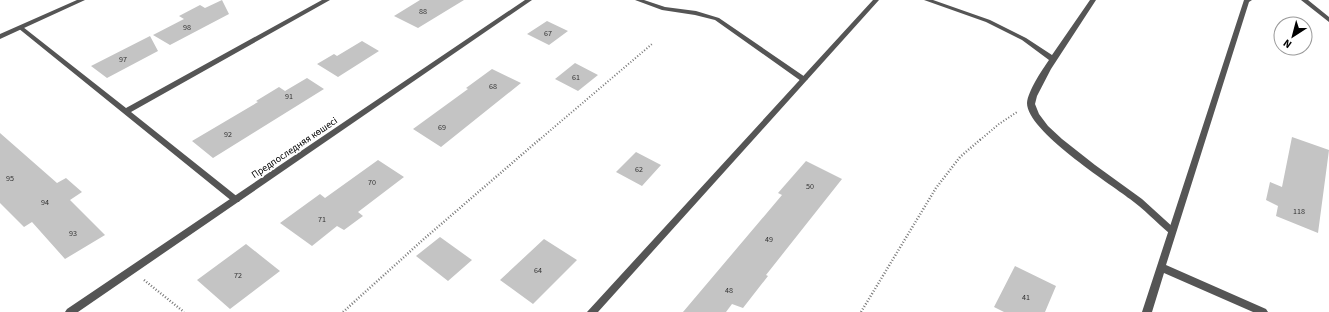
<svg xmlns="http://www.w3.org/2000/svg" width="1329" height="312" viewBox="0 0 1329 312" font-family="'Source Sans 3',sans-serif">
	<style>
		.building { fill: #c4c4c4 }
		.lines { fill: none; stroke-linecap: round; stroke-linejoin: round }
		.path-far1 { stroke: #777; stroke-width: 2; stroke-dasharray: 1 2; stroke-linecap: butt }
		.path { stroke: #777; stroke-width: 2.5; stroke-dasharray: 1 2; stroke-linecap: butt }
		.lane { fill: #555; fill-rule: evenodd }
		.street { fill: #555; fill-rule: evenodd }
		.labels { text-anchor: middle; stroke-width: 3.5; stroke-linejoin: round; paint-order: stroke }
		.number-label { font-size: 8px; fill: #313131 }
		.street-label { font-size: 10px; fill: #000; stroke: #fff }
	</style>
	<rect width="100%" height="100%" fill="#fff"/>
	<path class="building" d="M222 0 229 14 170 45 153 35 184 19 179 16 200 5 205 8Z
		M420 0H464L418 28 394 16Z
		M547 21 568 31 549 45 527 34Z
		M150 36 158 51 107 78 91 66Z
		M362 41 379 51 338 77 317 64 334 54 337 56Z
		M575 63 598 75 578 91 555 79Z
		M492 69 521 83 441 147 413 129 468 89 466 88Z
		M307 78 324 89 213 158 192 141 258 102 256 101 279 87 285 91Z
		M0 133 57 183 66 178 82 192 70 200 105 235 65 259 32 222 24 227 0 203Z
		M1292 137 1329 150 1318 233 1276 216 1278 206 1266 200 1270 182 1282 187Z
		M636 152 661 165 642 186 616 172Z
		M378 160 404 177 358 212 363 216 344 230 337 226 312 246 280 223 320 194 325 198Z
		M806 161 842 179 766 275 768 276 743 308 732 304 726 312H683L782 195 778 193Z
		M440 237 472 260 448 281 416 256Z
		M544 239 577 260 533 304 500 280Z
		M246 244 280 271 230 309 197 280Z
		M1015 266 1056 286 1045 312H1004L994 307Z"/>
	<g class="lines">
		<path class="path-far1" d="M539 140 652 44
			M980 140 999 124 1017 112"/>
		<path class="path" d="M144 280 184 312
			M343 312 425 238 540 139
			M861 312 936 188 960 157 981 139"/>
		<path class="lane" d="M322 0H330L131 112 239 198 240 200 239 202H233L18 28 21 26 23 27 126 108Z
			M635 0H644L665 7 696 11 719 18 808 79 804 81H801L715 20 695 15 662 10Z
			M924 0H933L990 20 1026 38 1052 55 1090 0H1096L1051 69 1037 96 1035 104 1039 114 1048 126 1062 139 1095 165 1142 199 1175 229 1176 231 1175 233 1172 234 1169 233C1156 222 1144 209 1130 199 1109 183 1027 131 1027 103 1028 91 1042 70 1049 60L1022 40 986 22Z"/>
		<path class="street" d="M77 0H85L0 39V34Z
			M525 0H532L78 312H65L67 309Z
			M873 0H879L598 312H587Z
			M1244 0H1252L1249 2 1166 265 1266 309 1268 312H1253L1164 273 1152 312H1142Z
			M1301 0H1308L1329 17V22Z"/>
	</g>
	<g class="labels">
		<g class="number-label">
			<text x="423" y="14">88</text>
			<text x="187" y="30">98</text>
			<text x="548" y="36">67</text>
			<text x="123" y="62">97</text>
			<text x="576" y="80">61</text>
			<text x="493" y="89">68</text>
			<text x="289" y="99">91</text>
			<text x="442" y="130">69</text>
			<text x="228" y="137">92</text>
			<text x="639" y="172">62</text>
			<text x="10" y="181">95</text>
			<text x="372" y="185">70</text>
			<text x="810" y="189">50</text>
			<text x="45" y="205">94</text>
			<text x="1299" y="214">118</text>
			<text x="322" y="222">71</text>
			<text x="73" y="236">93</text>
			<text x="769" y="242">49</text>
			<text x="538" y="273">64</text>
			<text x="238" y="278">72</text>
			<text x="729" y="293">48</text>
			<text x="1026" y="300">41</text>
		</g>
		<g class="street-label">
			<text transform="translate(294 147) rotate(-34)" y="4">Предпоследняя көшесі</text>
		</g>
	</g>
	<g transform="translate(1293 36) rotate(216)"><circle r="19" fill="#ffffff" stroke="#999999"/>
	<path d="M0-3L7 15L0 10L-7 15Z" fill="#000000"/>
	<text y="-6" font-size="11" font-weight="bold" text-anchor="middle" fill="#000000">N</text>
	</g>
</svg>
